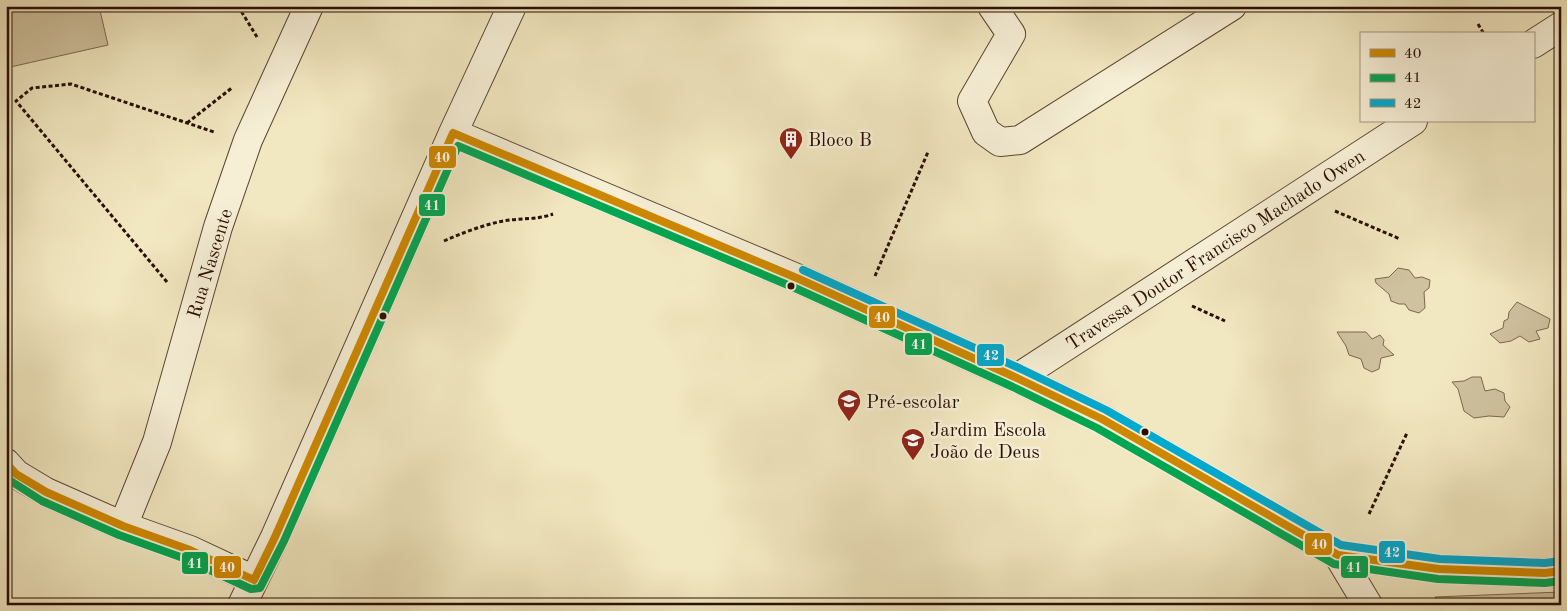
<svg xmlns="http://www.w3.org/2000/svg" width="1567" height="611" viewBox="0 0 1567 611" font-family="'Old Standard TT',serif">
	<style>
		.green { fill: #cfc29f; stroke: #7c6850 }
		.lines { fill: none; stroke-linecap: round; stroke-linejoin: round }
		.street-casing { stroke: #5a4530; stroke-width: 30 }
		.path { stroke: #280f00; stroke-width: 3; stroke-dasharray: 4 2.5; stroke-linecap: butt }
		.street { stroke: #f6efd6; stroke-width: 28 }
		.bus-1-casing { stroke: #f6efd6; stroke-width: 11 }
		.bus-2-casing { stroke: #f6efd6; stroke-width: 11 }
		.bus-3-casing { stroke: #f6efd6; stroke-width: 11 }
		.bus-1 { stroke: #ce8800; stroke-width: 8 }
		.bus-2 { stroke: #00a651; stroke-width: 8 }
		.bus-3 { stroke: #00a9ce; stroke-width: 8 }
		.bus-dot { fill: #280f00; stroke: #f6efd6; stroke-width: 2 }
		.labels { text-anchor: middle; stroke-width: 5; stroke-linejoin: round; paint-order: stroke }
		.poi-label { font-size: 19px; fill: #280f00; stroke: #f6efd6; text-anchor: start }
		.street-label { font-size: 19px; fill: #280f00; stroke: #f6efd6 }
		.line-badge { stroke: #f6efd6; stroke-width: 2 }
		.badge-label { font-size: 14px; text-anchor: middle; font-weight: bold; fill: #fff }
	</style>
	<rect width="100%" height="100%" fill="#f1e7c0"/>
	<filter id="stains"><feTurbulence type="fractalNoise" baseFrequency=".004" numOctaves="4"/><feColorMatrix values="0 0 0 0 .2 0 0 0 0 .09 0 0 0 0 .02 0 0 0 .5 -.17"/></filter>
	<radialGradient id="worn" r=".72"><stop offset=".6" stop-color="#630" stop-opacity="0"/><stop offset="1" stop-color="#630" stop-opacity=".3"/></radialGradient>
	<path class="green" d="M6 6H99L108 45 6 68Z
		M1398 268 1409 270 1415 278 1422 277 1430 280 1429 288 1424 292 1425 308 1419 313 1409 310 1405 304H1399L1391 301 1389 294 1376 283 1375 279 1389 277Z
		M1517 302 1550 319 1548 328 1536 331 1540 339 1529 342 1520 336 1511 341 1500 343 1490 334 1503 328 1504 321 1508 319 1509 312Z
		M1337 332H1366L1372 339 1380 335 1384 340 1383 345 1394 355 1381 358 1379 369 1372 372 1364 368 1361 359 1349 355 1346 346Z
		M1472 377H1481L1485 391 1495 389 1504 393 1505 401 1510 407 1504 417 1489 416 1474 418 1464 411 1458 389 1452 382 1464 381Z
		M1561 592V605H1440L1435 597Z"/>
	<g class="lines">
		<g class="street-casing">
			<path id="street" d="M992 6 1011 34 972 101 986 132 1000 142 1020 140 1232 6
				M1533 44 1561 26
				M453 133 799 279 1017 378 1102 419 1338 555 1439 569 1545 573 1561 571
				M1017 378 1413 121
				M6 463 16 474 46 492 123 526 190 550 254 580
				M123 526 157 442 218 227 248 140 309 6
				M1338 555 1368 605
				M242 605 275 537 453 133 512 6"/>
		</g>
		<path class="path" d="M238 6 257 37
			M1478 24 1484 34
			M187 123 233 87
			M1335 211 1400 239
			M444 241C462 233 483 225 503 221 520 218 537 220 553 214
			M875 276 928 152
			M167 282 16 101 32 88 71 84 214 132
			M1192 306 1225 321
			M1369 514 1407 433"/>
		<use href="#street" class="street"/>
		<g class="bus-1-casing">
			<path id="bus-1" d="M6 463 16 474 46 492 123 526 190 550 254 580 275 537 453 133 799 279 1017 378 1102 419 1338 555 1439 569 1545 573 1561 571"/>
		</g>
		<g class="bus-2-casing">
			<path id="bus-2" d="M6 478 42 501 119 535 186 559 251 589 260 588 284 541 458 146 795 288 1013 387 1097 428 1334 564 1438 579 1545 583 1561 581"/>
		</g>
		<g class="bus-3-casing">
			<path id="bus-3" d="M803 270 1021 369 1106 410 1341 545 1440 559 1545 563 1560 561"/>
		</g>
		<use href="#bus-1" class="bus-1"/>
		<use href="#bus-2" class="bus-2"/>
		<use href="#bus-3" class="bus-3"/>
	</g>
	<defs>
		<g id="building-pin" transform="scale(1.25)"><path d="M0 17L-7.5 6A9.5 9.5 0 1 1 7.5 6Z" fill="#8f2418" stroke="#f6efd6"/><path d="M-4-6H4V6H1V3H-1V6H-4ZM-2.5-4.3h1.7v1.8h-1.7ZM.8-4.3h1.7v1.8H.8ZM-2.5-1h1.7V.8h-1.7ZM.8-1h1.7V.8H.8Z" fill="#fff"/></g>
		<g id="school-pin" transform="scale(1.25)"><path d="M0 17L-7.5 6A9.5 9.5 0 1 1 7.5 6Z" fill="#8f2418" stroke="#f6efd6"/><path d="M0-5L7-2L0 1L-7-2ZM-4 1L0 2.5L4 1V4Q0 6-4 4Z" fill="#fff"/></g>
	</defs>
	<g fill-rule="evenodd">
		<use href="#building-pin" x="791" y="139"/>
		<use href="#school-pin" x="849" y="401"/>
		<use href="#school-pin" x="913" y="440"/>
	</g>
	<g class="bus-dot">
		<circle cx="791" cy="286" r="4.5"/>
		<circle cx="383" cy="316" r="4.5"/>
		<circle cx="1145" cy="432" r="4.5"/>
	</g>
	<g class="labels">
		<g class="poi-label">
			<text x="808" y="146">Bloco B</text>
			<text x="866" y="408">Pré-escolar</text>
			<text x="930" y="436">Jardim Escola<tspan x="930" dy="22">João de Deus</tspan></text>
		</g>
		<g class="street-label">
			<text transform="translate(1215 249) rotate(-33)" y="7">Travessa Doutor Francisco Machado Owen</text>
			<text transform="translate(209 263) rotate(-73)" y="7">Rua Nascente</text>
		</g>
	</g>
	<g class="line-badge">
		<rect x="428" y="145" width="29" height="24" rx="5" fill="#ce8800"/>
		<rect x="418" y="193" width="28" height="24" rx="5" fill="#00a651"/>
		<rect x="868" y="305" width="28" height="24" rx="5" fill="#ce8800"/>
		<rect x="904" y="332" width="29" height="24" rx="5" fill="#00a651"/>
		<rect x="976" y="343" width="29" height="24" rx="5" fill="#00a9ce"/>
		<rect x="1304" y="532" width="29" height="24" rx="5" fill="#ce8800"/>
		<rect x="1378" y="540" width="28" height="24" rx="5" fill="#00a9ce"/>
		<rect x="181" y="551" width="28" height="24" rx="5" fill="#00a651"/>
		<rect x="1340" y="555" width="29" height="24" rx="5" fill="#00a651"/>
		<rect x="213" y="555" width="29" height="24" rx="5" fill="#ce8800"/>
	</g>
	<g class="badge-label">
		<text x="442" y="162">40</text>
		<text x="432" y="210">41</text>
		<text x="882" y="322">40</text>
		<text x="919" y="349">41</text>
		<text x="991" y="360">42</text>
		<text x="1319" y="549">40</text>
		<text x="1392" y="557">42</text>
		<text x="195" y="568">41</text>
		<text x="1354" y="572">41</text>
		<text x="227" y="572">40</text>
	</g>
	<rect width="1567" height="611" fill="none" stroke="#f1e7c0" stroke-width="25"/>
	<rect x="8" y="8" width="1552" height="596" fill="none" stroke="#280f00" stroke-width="2.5"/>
	<rect x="12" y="12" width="1542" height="586" fill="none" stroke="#280f00"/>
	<rect x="1360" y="32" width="175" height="90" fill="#f6efd6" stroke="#a49580"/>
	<rect x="1370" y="49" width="25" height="8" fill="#ce8800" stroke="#a49580"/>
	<text x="1404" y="58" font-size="15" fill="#280f00">40</text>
	<rect x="1370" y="74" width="25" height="8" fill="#00a651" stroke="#a49580"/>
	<text x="1404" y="82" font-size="15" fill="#280f00">41</text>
	<rect x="1370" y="99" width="25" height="8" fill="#00a9ce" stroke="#a49580"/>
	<text x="1404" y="108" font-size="15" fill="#280f00">42</text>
	<rect width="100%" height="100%" filter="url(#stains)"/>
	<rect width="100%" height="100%" fill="url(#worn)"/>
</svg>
